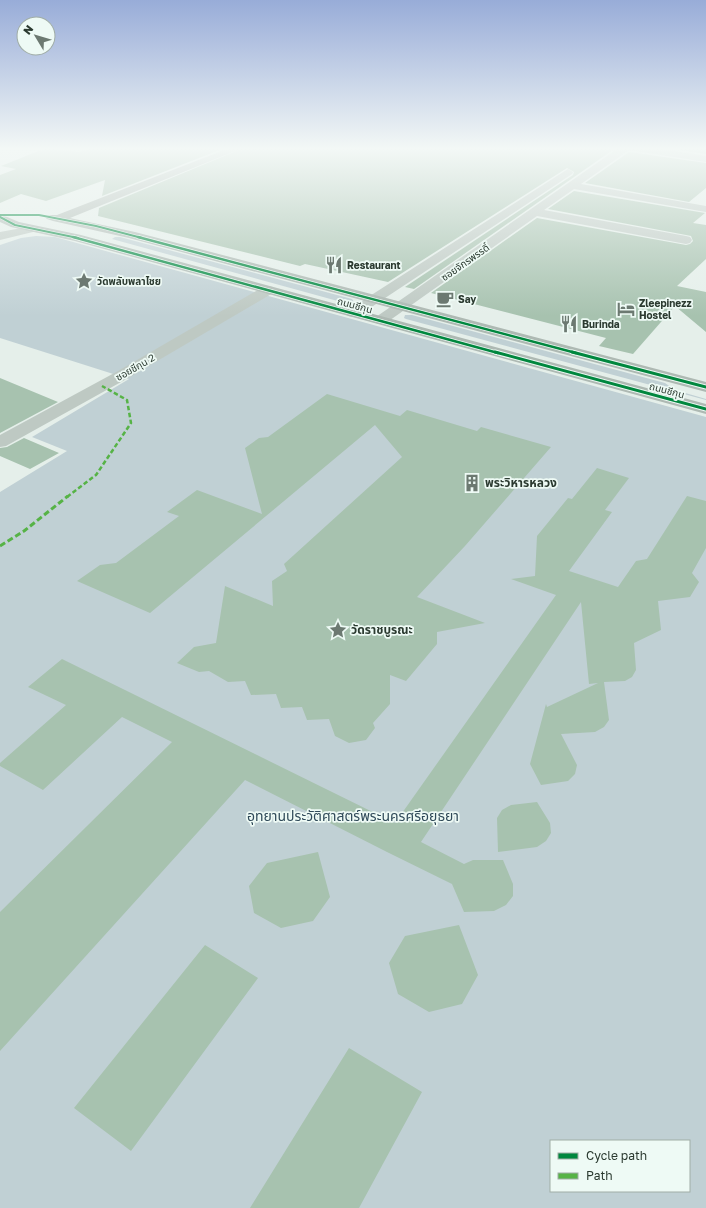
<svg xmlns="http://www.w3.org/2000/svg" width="706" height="1208" viewBox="0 0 706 1208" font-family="'Golos Text','Noto Sans Thai',sans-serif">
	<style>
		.green { fill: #c0d0d4; fill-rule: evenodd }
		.building { fill: #a7c2af }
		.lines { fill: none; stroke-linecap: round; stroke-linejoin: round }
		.street { fill: #bec9c3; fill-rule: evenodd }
		.secondary { fill: #aeb9b3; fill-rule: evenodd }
		.quiet-far1 { stroke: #56b346; stroke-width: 2.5; stroke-dasharray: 4.5 2.5; stroke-linecap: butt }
		.quiet { stroke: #56b346; stroke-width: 3; stroke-dasharray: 6 3; stroke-linecap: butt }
		.cycleway-far2-casing { stroke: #eefaf5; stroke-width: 3 }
		.cycleway-far1-casing { stroke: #eefaf5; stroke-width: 4 }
		.cycleway-casing { stroke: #eefaf5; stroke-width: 5 }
		.cycleway-far2 { stroke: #00873e; stroke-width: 2 }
		.cycleway-far1 { stroke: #00873e; stroke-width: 2.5 }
		.cycleway { stroke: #00873e; stroke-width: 3 }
		.labels { text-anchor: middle; stroke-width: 3.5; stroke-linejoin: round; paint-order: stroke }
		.far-street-label { font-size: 10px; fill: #2b3a30; stroke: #eefaf5 }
		.far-poi-label { font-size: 10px; font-weight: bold; fill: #2b3a30; stroke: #eefaf5; text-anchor: start }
		.poi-label { font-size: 12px; font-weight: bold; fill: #2b3a30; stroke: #eefaf5; text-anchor: start }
		.near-park-label { font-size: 14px; fill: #2f4958; stroke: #eefaf5 }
	</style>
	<rect width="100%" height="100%" fill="#e5efea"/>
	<path class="green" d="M36 236 55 237 706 417V1208H0V492L67 451 32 437 129 379 0 338V245L21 238ZM551 1141H689V1191H551Z
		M115 237H120L352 299 354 302 345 303 112 239Z
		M405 315H412L665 383 675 390 706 399V400L406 319 404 318Z"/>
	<path class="building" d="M96 147H227L102 196 105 180 46 201 21 194 0 203V175L16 169 1 166 46 148 79 152Z
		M246 147H617L414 289 405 287 573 175 574 172 567 168 388 282 305 264 300 266 98 216 99 208Z
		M662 147H706V154Z
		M629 152 706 163V188L689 202 585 183Z
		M574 191 705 213 693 223 706 225V259L677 286 706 292V332L675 306 633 354 599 346 606 338 431 293 537 218 686 245 690 244 693 241 691 236 686 235 548 209Z
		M0 378 58 402 0 433Z
		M327 394 400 416 407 410 477 431 481 427 551 447 465 546 417 597 485 623 437 632V644L406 681 390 675V704L373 723 375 728 366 740 349 743 335 736 329 719 307 720 302 707 281 708 276 694 251 695 245 681 228 682 209 671 199 672 177 663 194 647 216 643 225 586 273 606 272 581 287 571 284 564 402 457 375 425 150 613 77 581 100 565 116 563 179 516 167 512 197 490 262 514 245 448 259 438 268 437Z
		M24 438 59 453 30 469 0 456V448L7 447Z
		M597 468 629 478 605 510 612 512 569 571 618 587 636 561 647 559 687 496 706 501V548L692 573 699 582 690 597 658 601 661 630 634 643 636 670 632 677 625 681 604 682 609 720 604 727 595 732 561 734 577 765 575 774 568 781 541 785 530 764 546 704 547 707 598 683 589 684 581 602 421 842 464 864 473 860H503L513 884V896L506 905 494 911 464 912 452 884 387 852 245 780 0 1051V912L172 742 122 717 43 790 0 766V763L66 705 28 687 62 659 395 823 556 595 511 579 535 576 537 536 568 498 572 499Z
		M537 802 550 823 551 833 546 841 537 847 498 852 497 818 502 810 511 805Z
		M318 852 330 897 313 921 281 928 254 913 249 886 267 863Z
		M459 925 478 975 462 1004 429 1012 398 994 389 963 405 936Z
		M205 945 258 978 131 1151 74 1108Z
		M349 1048 422 1092 359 1208H250Z"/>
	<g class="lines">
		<path class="street" d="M620 147H650L706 156V162L629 150 581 184 706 206V212L574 189 544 210 686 236 690 237 692 240 690 243 686 244 537 216 386 323 381 324 376 323 374 320 376 317Z
			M568 169 573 172 572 174 358 316 353 317 348 316 346 313 348 310Z
			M33 226 37 227 39 229 37 231 0 240V232Z
			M268 286 273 287 275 290 273 293 130 377 6 446 0 447V435L118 371 263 287Z"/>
		<path class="secondary" d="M232 147H245L70 218 135 232 706 382V392L129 238 53 221 47 219 45 217 47 215H57Z
			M0 214 19 222 81 235 706 404V414L75 241 11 227 0 222Z"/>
		<path class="quiet-far1" d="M67 497 96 475 131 423 127 400 102 386"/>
		<path class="quiet" d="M0 546 24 531 68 496"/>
		<g class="cycleway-far2-casing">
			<path id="cycleway-far2" d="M0 215H39L96 226 142 238
				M0 217 15 225 78 238"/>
		</g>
		<g class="cycleway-far1-casing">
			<path id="cycleway-far1" d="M73 237 498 353
				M138 237 576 353"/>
		</g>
		<g class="cycleway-casing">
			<path id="cycleway" d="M495 352 706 409
				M572 352 706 387"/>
		</g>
		<use href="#cycleway-far2" class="cycleway-far2"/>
		<use href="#cycleway-far1" class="cycleway-far1"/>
		<use href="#cycleway" class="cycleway"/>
	</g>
	<linearGradient id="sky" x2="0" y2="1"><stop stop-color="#98acd8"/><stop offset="0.47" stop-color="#f3f8f6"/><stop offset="1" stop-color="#f3f8f6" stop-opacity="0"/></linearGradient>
	<rect width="706" height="316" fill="url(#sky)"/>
	<defs>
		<g id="restaurant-bare" transform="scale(1.38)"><path d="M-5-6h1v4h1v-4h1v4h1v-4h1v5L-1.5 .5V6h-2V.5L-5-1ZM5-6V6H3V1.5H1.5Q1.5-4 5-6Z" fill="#6c7971" stroke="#eefaf5" stroke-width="2.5" paint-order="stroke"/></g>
		<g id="sight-bare" transform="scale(1.38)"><path d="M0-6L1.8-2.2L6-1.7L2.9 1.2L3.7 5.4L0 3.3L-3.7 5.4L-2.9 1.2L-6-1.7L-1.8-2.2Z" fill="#6c7971" stroke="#eefaf5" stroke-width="2.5" paint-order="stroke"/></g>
		<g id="cafe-bare" transform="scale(1.38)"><path d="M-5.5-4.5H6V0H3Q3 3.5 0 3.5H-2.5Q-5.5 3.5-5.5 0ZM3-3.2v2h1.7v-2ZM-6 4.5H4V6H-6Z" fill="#6c7971" stroke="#eefaf5" stroke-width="2.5" paint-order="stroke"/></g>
		<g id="hotel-bare" transform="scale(1.38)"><path d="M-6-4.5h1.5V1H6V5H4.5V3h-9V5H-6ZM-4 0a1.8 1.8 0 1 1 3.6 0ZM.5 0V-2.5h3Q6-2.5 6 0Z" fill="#6c7971" stroke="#eefaf5" stroke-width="2.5" paint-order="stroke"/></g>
		<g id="building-bare" transform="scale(1.38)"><path d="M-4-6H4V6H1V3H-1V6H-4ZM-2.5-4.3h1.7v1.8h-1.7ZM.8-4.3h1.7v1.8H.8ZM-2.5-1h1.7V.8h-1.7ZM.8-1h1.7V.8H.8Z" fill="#6c7971" stroke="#eefaf5" stroke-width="2.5" paint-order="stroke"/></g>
	</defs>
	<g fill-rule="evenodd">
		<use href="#restaurant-bare" x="334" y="265"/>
		<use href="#sight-bare" x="84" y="281"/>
		<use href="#cafe-bare" x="445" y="299"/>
		<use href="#hotel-bare" x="626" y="309"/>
		<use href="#restaurant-bare" x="569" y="324"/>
		<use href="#building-bare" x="472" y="483"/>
		<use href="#sight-bare" x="338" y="630"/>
	</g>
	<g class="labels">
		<g class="far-street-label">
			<text transform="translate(465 262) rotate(-35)" y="4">ซอยจักรพรรดิ์</text>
			<text transform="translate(355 305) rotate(15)" y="4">ถนนชีกุน</text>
			<text transform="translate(135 367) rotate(-30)" y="4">ซอยชีกุน 2</text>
			<text transform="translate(667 390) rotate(15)" y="4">ถนนชีกุน</text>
		</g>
		<g class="far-poi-label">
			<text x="347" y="269">Restaurant</text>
			<text x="97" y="285">วัดพลับพลาไชย</text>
			<text x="458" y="303">Say</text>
			<text x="639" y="307">Zleepinezz<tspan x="639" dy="12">Hostel</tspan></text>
			<text x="582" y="328">Burinda</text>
		</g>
		<g class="poi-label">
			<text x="485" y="487">พระวิหารหลวง</text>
			<text x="351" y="634">วัดราชบูรณะ</text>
		</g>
		<g class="near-park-label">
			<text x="353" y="821">อุทยานประวัติศาสตร์พระนครศรีอยุธยา</text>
		</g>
	</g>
	<rect x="550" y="1140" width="140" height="52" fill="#eefaf5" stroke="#a0ada6"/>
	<rect x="558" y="1153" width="20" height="6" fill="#00873e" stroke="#a0ada6"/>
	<text x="586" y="1160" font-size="12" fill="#2b3a30">Cycle path</text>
	<rect x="558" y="1173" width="20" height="6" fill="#56b346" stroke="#a0ada6"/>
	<text x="586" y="1180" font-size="12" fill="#2b3a30">Path</text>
	<g transform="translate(36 36) rotate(308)"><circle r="19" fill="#eefaf5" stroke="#a0ada6"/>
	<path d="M0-3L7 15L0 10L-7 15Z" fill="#6c7971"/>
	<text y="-6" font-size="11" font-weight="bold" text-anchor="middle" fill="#2b3a30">N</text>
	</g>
</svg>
